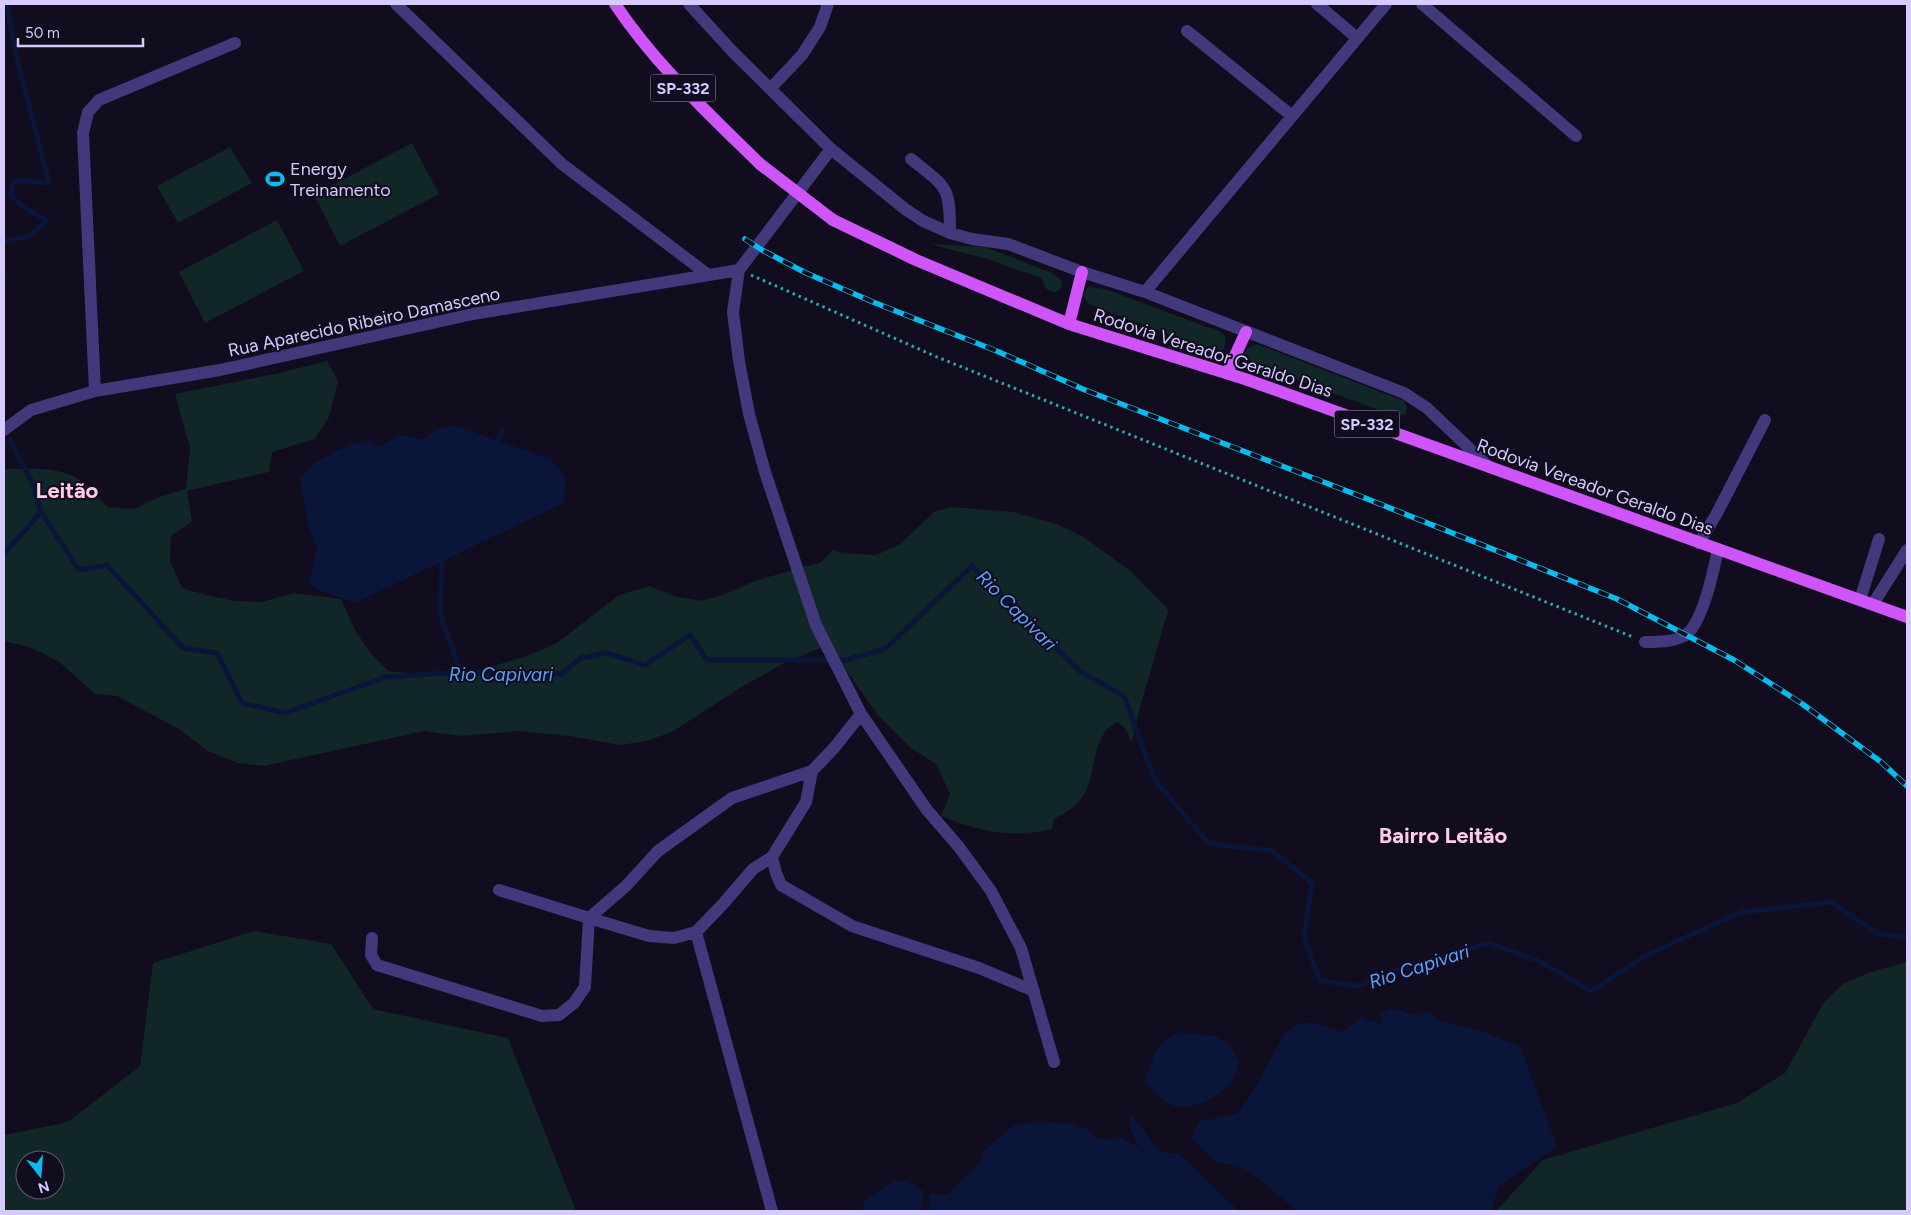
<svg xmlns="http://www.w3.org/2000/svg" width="1911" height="1215" viewBox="0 0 1911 1215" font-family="Figtree,sans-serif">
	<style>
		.green { fill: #102627; fill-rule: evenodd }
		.water { fill: #0a1639 }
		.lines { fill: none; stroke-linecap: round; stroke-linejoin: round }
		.stream { stroke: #0a1639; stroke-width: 5 }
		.path { stroke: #30a6ac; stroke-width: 3; stroke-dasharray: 2.5 4; stroke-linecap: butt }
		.minor { stroke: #42387c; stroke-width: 12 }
		.major { stroke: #cf55fb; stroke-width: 12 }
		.rail-casing { stroke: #06bdee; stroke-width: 5.5 }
		.rail { stroke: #110c1e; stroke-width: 4; stroke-dasharray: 11; stroke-linecap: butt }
		.major-bridge { stroke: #cf55fb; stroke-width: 12 }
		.labels { text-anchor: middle; stroke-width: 4; stroke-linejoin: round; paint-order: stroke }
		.shield { fill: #110c1e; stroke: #9b91bb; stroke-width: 1 }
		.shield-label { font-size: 16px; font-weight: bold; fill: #d6cafe }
		.poi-label { font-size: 18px; fill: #d6cafe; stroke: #110c1e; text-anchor: start }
		.street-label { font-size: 18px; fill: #d6cafe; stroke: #110c1e }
		.water-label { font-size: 19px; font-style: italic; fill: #5ba0fb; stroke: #110c1e }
		.district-label { font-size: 22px; font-weight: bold; fill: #fecce6; stroke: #110c1e }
	</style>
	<rect width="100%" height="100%" fill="#110c1e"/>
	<path class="green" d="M412 143 439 194 340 246 314 195Z
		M230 147 252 183 178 223 157 186Z
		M277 220 304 271 205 323 179 272Z
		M929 244 985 247 1052 273 1060 279 1062 284 1059 291 1053 292 1046 289 1041 278 987 259Z
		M1088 287 1105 289 1221 332 1225 336V344L1223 350 1216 352 1088 304 1083 295Z
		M1257 344 1404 401 1407 408 1405 415 1395 416 1249 362 1244 354 1249 347Z
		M327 361 338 381 329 417 315 439 272 452 269 472 187 491 192 521 171 536 170 561 182 588 210 596 236 601 262 602 293 593 341 599 355 630 369 651 388 671 444 676 472 672 527 656 557 643 619 595 650 586 674 596 701 601 728 593 754 581 821 562 833 550 842 553 876 555 900 544 935 511 953 507 1013 512 1056 524 1082 536 1132 572 1167 608 1168 611 1140 707 1132 742 1124 727 1117 722C1093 733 1096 769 1086 791 1079 805 1067 812 1054 819L1052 829C1013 839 977 831 941 816L950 794 936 764 912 749 877 714 834 653 833 655 821 648 788 661 740 688 672 732 647 741 620 745 570 736 517 731 461 736 424 731 264 766 238 763 208 751 179 729 117 696 95 694 58 661 29 647 4 641V469C24 469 46 467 66 473 81 477 97 497 108 507L133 509 159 497 186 489 190 448 175 394 279 373Z
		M254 931 331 944 373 1009 508 1038 576 1211H4V1135L68 1122 140 1066 153 963ZM25 1160H55V1190H25Z
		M1907 962V1211H1496L1543 1160 1737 1103 1785 1073 1824 1002 1843 984 1868 973Z"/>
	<path class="water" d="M454 425 551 459 565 478 564 503 355 603 317 589 309 583 317 548 308 525 300 479 313 464 342 448 368 440 379 447 400 435 423 439 436 430Z
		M1395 1008 1413 1015 1428 1012 1444 1022 1478 1030 1520 1046 1557 1146 1498 1187 1491 1211H1296L1261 1180 1238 1166 1216 1162 1191 1139 1199 1121 1236 1114 1250 1096 1285 1033 1299 1024 1311 1022 1343 1032 1361 1017 1381 1024V1013Z
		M1181 1032 1214 1036 1229 1043 1239 1063C1237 1068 1236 1076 1232 1081 1223 1094 1194 1110 1177 1107 1164 1104 1153 1090 1144 1080L1156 1051 1165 1039Z
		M1129 1114 1144 1130 1159 1152 1179 1154 1239 1211H930L929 1195H947L980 1163 984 1151 1014 1125 1039 1122 1073 1124 1089 1130 1097 1139 1123 1138 1139 1148 1131 1129Z
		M893 1181H907L923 1190 922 1211H862L866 1199Z"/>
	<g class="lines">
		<path class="stream" d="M4 241 29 236 47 221 22 206 11 195 12 184 19 180 49 183 15 50 7 4
			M4 276V277
			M9 439 31 480 41 512
			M496 446 503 430
			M4 554 41 512 79 570 107 565 183 648 217 653 242 703 285 713 386 677 461 672 562 674 581 658 607 653 645 665 690 635 707 660H846L885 649 972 566 1081 672 1124 696 1154 779 1208 843 1272 851 1312 883 1304 937 1320 981 1359 986 1400 969 1489 943 1539 961 1591 991 1647 955 1741 912 1831 902 1878 934 1907 937
			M444 558 442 562 440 614 461 672"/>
		<path class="path" d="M751 275 937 357 1633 637"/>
		<path class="minor" d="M396 4 562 164 707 274
			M689 4 732 51 831 149 905 209 923 221 950 233 972 239 1008 244 1082 272 1145 292 1404 393 1427 408 1489 467
			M1317 4 1357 38
			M1422 4 1576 136
			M1187 31 1292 116
			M770 89 802 55 820 27 828 4
			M831 149 739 270 733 312 739 361 749 414 765 472 816 625 861 714 927 810 959 847 991 891 1021 948 1054 1062
			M911 159C947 188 950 185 950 233
			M1145 292 1386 4
			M95 391 83 133 88 112 99 100 235 43
			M4 430 31 410 95 391 220 370 473 314 739 270
			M1699 543 1716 515 1765 420
			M1860 600 1879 539
			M1873 604 1907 550
			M1645 642C1658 642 1672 642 1684 636 1702 626 1714 569 1718 549
			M812 771 732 798 658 851 626 886 589 918 649 936 674 938 696 932 723 904 753 869 772 857 806 802 812 771 834 748 861 714
			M772 857 776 873 781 885 852 926 979 968 1034 991
			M696 932 772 1211
			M372 938 371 955 377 965 542 1016 559 1015 574 1003 585 987 589 918 499 890"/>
		<path class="major" d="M615 4C655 64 708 113 760 164
			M833 220 916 260 1069 324 1245 379 1907 617
			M1069 324 1082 272
			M1227 373 1246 332"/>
		<g class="rail-casing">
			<path id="rail" d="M745 239 762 250 806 273 873 302 999 352 1085 390 1365 498 1617 599 1734 660 1801 703 1881 762 1907 786"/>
		</g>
		<use href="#rail" class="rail"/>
		<path class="major-bridge" d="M760 164 833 220"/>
	</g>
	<defs>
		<g id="stadium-bare" transform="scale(1.5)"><path d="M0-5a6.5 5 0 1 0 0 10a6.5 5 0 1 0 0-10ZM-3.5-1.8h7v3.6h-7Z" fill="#06bdee" stroke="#110c1e" stroke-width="2.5" paint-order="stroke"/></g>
	</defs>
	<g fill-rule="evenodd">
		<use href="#stadium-bare" x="275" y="179"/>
	</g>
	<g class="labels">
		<g class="shield">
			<rect x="650.5" y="74.5" width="65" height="27" rx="4"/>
			<rect x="1334.5" y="410.5" width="65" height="27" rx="4"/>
		</g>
		<g class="shield-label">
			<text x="683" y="94">SP-332</text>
			<text x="1367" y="430">SP-332</text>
		</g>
		<g class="poi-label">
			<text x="290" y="175">Energy<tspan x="290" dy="21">Treinamento</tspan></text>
		</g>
		<g class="street-label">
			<text transform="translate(364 322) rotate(-12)" y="6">Rua Aparecido Ribeiro Damasceno</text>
			<text transform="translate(1213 353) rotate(18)" y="6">Rodovia Vereador Geraldo Dias</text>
			<text transform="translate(1595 487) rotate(20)" y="6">Rodovia Vereador Geraldo Dias</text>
		</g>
		<g class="water-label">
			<text transform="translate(1017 610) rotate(45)" y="7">Rio Capivari</text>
			<text x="501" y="681">Rio Capivari</text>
			<text transform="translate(1419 966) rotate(-18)" y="7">Rio Capivari</text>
		</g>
		<g class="district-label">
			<text x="67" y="498">Leitão</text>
			<text x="1443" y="843">Bairro Leitão</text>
		</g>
	</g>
	<rect width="1911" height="1215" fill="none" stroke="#d6cafe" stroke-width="10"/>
	<g transform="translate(40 1175) rotate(163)"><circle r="24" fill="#110c1e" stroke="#605878"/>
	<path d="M0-4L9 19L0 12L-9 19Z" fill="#06bdee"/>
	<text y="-8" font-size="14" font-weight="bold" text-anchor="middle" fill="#d6cafe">N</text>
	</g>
	<path d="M18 38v8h125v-8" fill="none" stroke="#d6cafe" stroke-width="2.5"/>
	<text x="25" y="38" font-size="15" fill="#d6cafe" stroke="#110c1e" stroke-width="4" paint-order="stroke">50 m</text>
</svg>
